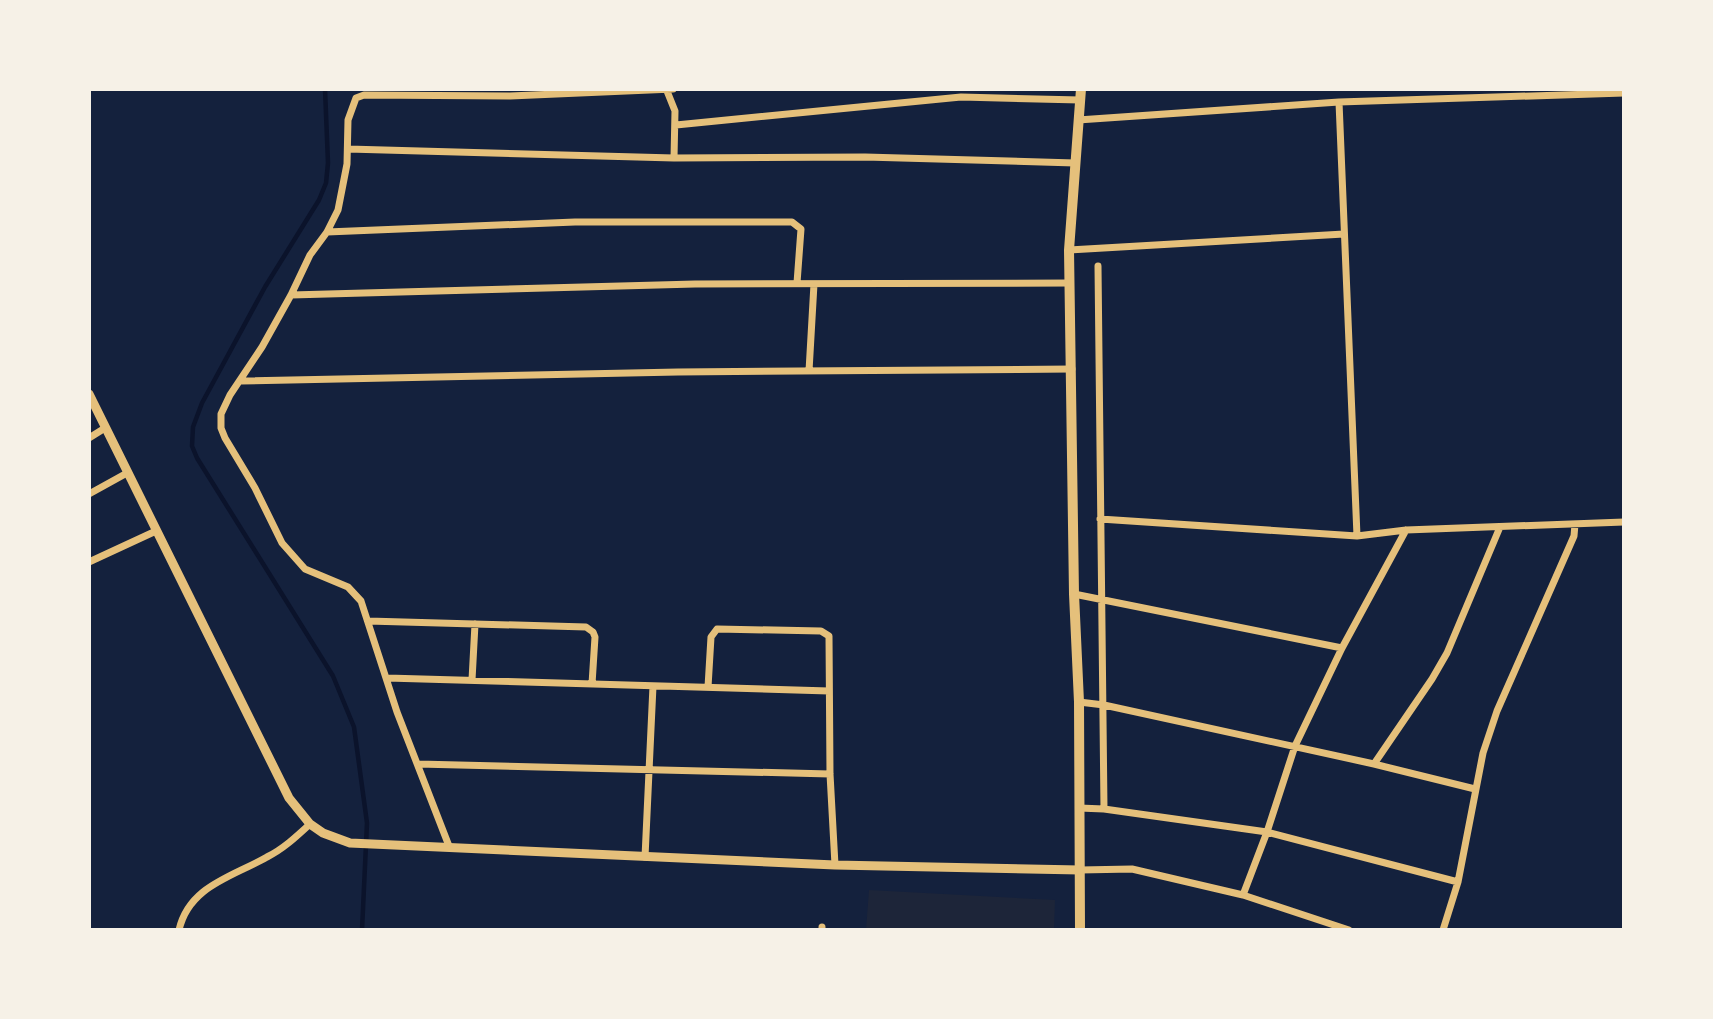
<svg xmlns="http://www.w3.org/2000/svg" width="1713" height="1019" viewBox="0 0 1713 1019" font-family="'PT Sans Narrow',sans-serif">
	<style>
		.green { fill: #1d2539 }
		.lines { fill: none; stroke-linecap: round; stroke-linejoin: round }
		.stream { stroke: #0b132b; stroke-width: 4.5 }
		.minor { stroke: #e5c07b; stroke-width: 7 }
		.tertiary { stroke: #e5c07b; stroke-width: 9 }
		.primary { stroke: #e5c07b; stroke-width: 10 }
	</style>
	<rect width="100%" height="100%" fill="#14213d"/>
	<path class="green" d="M869 890 1055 900 1054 930H866Z"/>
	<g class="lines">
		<path class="stream" d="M325 89 328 163 326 183 319 200 265 287 202 403 193 427 192 446 197 458 333 676 354 727 367 823 362 930"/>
		<path class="minor" d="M667 91 675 111 674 158
			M1339 102 1357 536
			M1078 120 1339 102 1624 93
			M676 125 961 97 1080 100
			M348 149 674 158 865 157 1075 163
			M327 232 575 222H792L801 229 797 283
			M1069 250 1344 234
			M1098 266 1104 809
			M291 295 695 284 1070 283
			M809 371 814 284
			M241 381 678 372 1072 369
			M89 438 105 428
			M89 494 127 473
			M1100 519 1357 536 1406 530 1624 522
			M1406 530 1342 648 1295 746 1267 832 1458 882
			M89 562 156 531
			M1074 594 1342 648
			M368 621 586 627 593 632 595 637 592 684
			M387 678 829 691
			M472 680 475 624
			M708 687 711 637 717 629 821 631 829 636 830 774 835 865
			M1079 702 1104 705 1374 764 1475 789
			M418 764 830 774
			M1374 764 1432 679 1447 653 1500 527
			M1079 808 1104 809 1267 832 1243 895
			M449 846 397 712 361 601 348 587 305 569 282 543 255 488 225 438 221 428V414L230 395 262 347 291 295 310 255 327 232 338 210 347 164 348 120 356 98 364 95 510 96 673 89
			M645 857 653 686
			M1080 870 1132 869 1243 895 1349 930
			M179 930C189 886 232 877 267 857 283 849 296 837 310 824
			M822 930V927
			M1443 930 1458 882 1483 753 1497 711 1574 536 1575 524"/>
		<path class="tertiary" d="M89 394 289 798 310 824 323 833 350 843 835 865 1080 870"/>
		<path class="primary" d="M1080 930 1079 702 1074 594 1069 250 1081 89"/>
	</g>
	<rect width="1713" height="1019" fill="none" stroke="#f6f1e7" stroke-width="182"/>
</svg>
